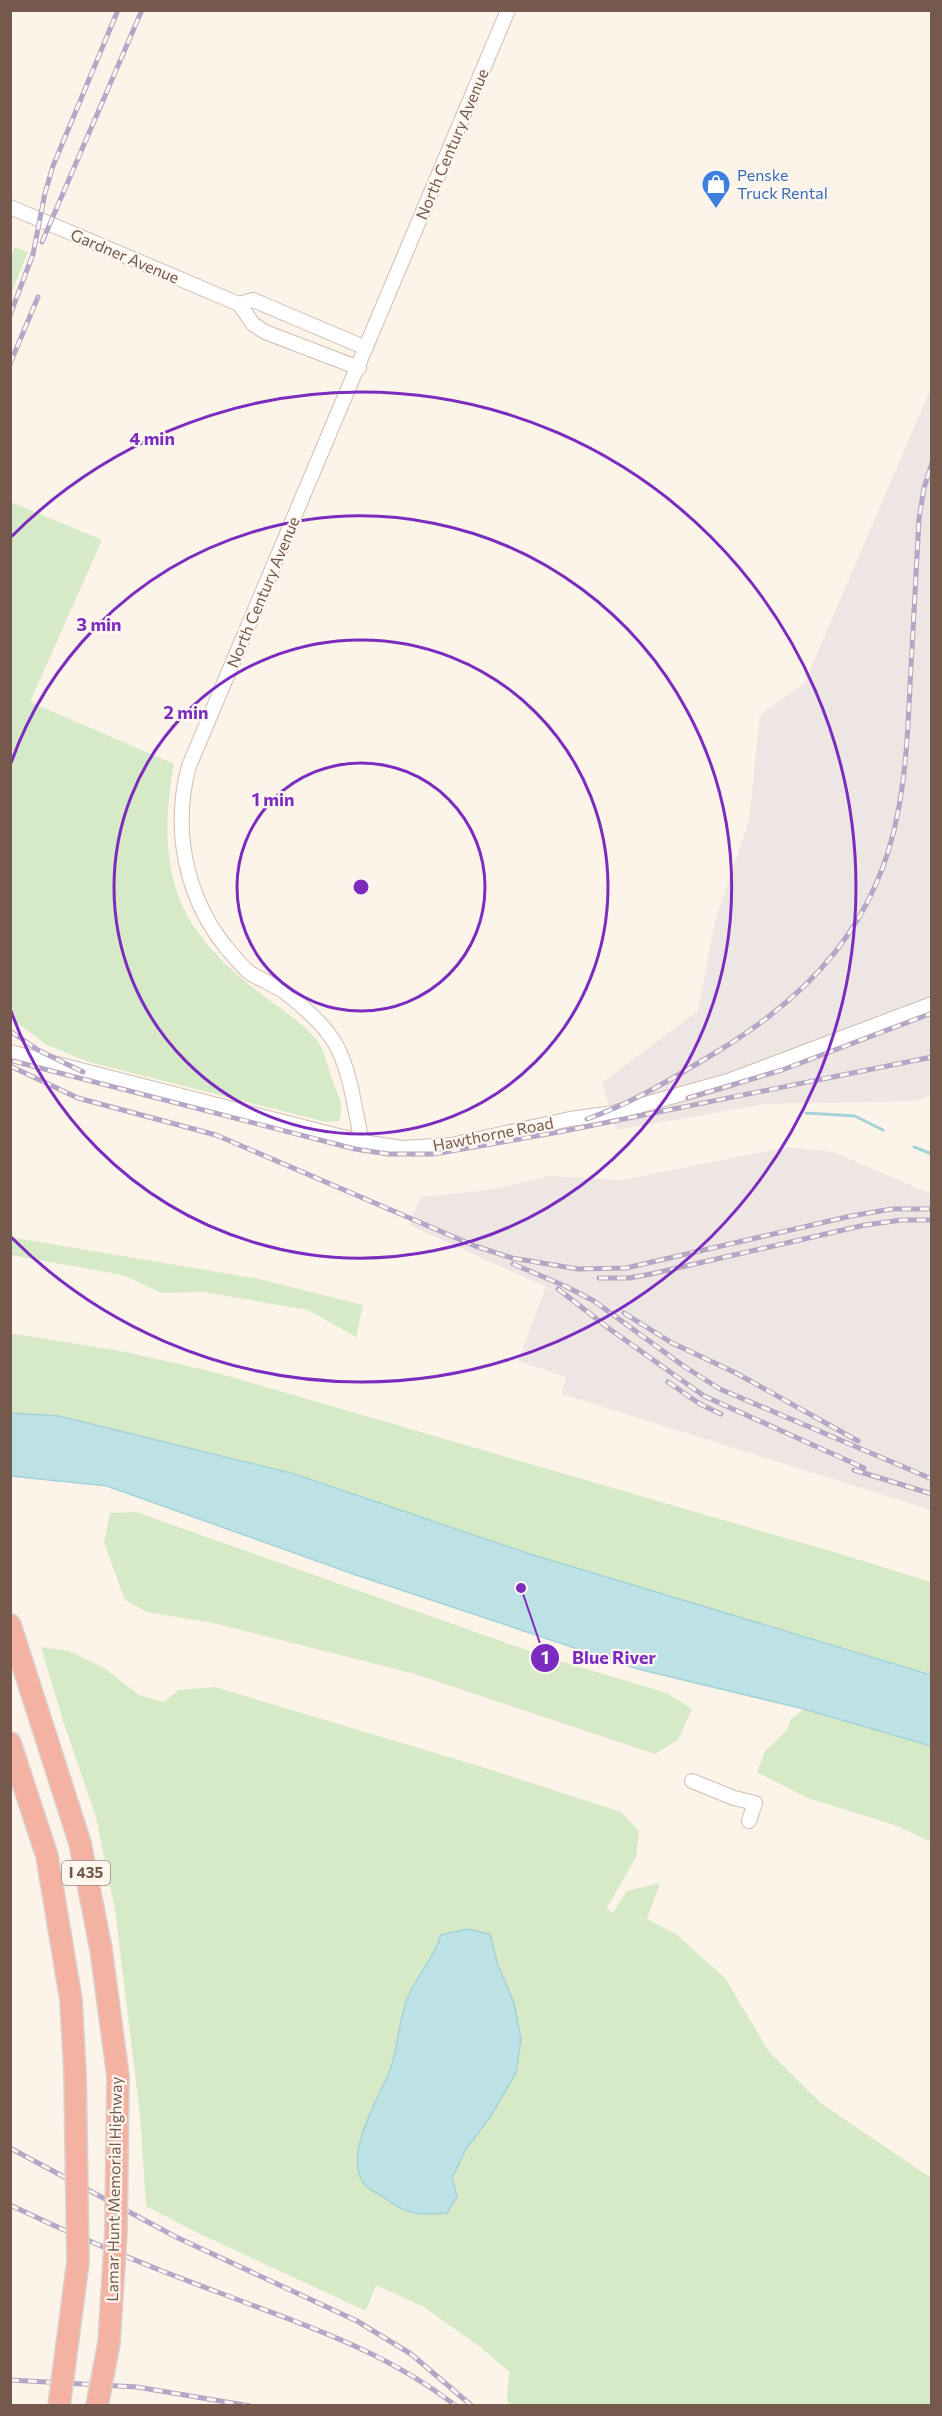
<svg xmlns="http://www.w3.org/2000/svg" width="942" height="2416" viewBox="0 0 942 2416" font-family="Commissioner,sans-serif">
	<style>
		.industrial { fill: #ede6e2 }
		.green { fill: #d7eac7 }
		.water { fill: #bde2e5; stroke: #a4d2d7; stroke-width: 1.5 }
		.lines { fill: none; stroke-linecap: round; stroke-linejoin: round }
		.stream { stroke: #a4d2d7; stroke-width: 3 }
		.minor-casing { stroke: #d0bdb1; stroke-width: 16 }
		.highway-casing { stroke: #d9d1cd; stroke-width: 24 }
		.minor { stroke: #fff; stroke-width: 14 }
		.highway { stroke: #f4b2a2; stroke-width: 21 }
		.rail-casing { stroke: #b6a6c6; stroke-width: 5 }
		.rail { stroke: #fef7ef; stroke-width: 3; stroke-dasharray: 9; stroke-linecap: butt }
		.highway-bridge-casing { stroke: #d9d1cd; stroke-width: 24; stroke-linecap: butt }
		.highway-bridge { stroke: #f4b2a2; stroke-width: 21 }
		.ring { fill: none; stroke: #7b2cbf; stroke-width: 3 }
		.labels { text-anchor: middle; stroke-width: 4.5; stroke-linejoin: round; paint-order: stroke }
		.shield { fill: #fef7ef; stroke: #9f887e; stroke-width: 1.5 }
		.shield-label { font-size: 15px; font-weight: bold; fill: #76594d }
		.street-label { font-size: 16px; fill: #76594d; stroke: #fef7ef }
		.shop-label { font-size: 16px; fill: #366cbe; stroke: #fef7ef; text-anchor: start }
		.centre { fill: #7b2cbf; stroke: #fef7ef; stroke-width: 3 }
		.ring-label { font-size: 18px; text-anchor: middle; font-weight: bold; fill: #7b2cbf; stroke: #fef7ef; stroke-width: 4.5; stroke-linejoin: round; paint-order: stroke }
		.leader { fill: none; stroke: #7b2cbf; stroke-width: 2 }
		.callout-dot { fill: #7b2cbf; stroke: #fef7ef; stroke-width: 2 }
		.mark-label { font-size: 18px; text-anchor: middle; font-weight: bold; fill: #fff }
		.callout-label { font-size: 18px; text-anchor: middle; font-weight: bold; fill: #7b2cbf; stroke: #fef7ef; stroke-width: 4.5; stroke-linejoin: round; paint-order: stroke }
	</style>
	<rect width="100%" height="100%" fill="#fcf3e9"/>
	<path class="industrial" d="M931 388V1095L916 1101 766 1104 616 1130 602 1083 698 1011 715 921 749 821 760 715 804 684Z
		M788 1147 833 1152 931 1194V1510L562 1394 566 1377 518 1361 546 1287 409 1225 421 1197 489 1190 550 1176 623 1180Z"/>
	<path class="green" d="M15 247 28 252 11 294V257Z
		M11 502 102 540 30 702 174 764C166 809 163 852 178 895 191 932 222 963 252 987 274 1005 298 1018 316 1039 325 1050 328 1069 333 1082 339 1097 344 1104 339 1121L326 1122 89 1062 47 1045 11 1018Z
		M10 1237 259 1279 363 1305 356 1337 308 1310 204 1292 162 1293 123 1275 11 1255Z
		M10 1333 126 1352 214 1372 837 1553 931 1582V1675L530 1554 291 1473 59 1416 11 1413Z
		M136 1512 543 1656 667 1693 692 1709 678 1740 655 1754 415 1674 213 1623 147 1612 125 1600 104 1543 110 1513Z
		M41 1647 69 1651 104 1668 139 1695 164 1702 179 1690 215 1687 479 1766 621 1812 639 1831 636 1857 607 1908 613 1913 627 1891 660 1883 647 1919 676 1934 725 1978 769 2052 822 2104 931 2178V2405H510L507 2401 509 2372 480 2347 424 2307 376 2285 366 2311 198 2233 146 2206 140 2115 115 1910 96 1817 63 1721Z
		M804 1709 931 1746V1842L895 1825 807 1798 757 1772 765 1751 787 1730 791 1719Z"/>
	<path class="water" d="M10 1413 59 1416 291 1473 530 1554 931 1675V1746L804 1709 638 1669 356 1575 107 1486 11 1476Z
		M467 1929 490 1934 498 1965 514 2003 521 2039 516 2073 490 2117 466 2149 452 2178 457 2197 447 2213C420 2216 405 2214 383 2197 377 2193 368 2189 364 2184 342 2153 381 2096 391 2067 398 2045 399 2021 407 1999 416 1976 434 1959 441 1935Z"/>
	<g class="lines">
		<path class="stream" d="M806 1113 855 1116 883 1130
			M914 1147 932 1154"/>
		<g class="minor-casing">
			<path id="minor" d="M10 207 239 304 253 300 366 348
				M239 304 253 324 265 332 359 368
				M10 1052 362 1142 402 1148 451 1145 570 1119 613 1113 728 1081 932 1004
				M362 1142C355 1112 351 1072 336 1045 325 1025 304 1007 286 993 275 985 261 980 250 973 241 966 233 955 225 946 185 895 172 828 189 766L508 10
				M692 1781 734 1798 755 1803 749 1821"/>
		</g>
		<g class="highway-casing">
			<path id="highway" d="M10 1625 80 1843 101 1949 118 2076
				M10 1743 47 1856 71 2000 75 2073"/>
		</g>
		<use href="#minor" class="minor"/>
		<use href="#highway" class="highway"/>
		<g class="rail-casing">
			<path id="rail" d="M42 242 142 10
				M10 315 33 254 45 193 53 166 118 10
				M10 364 38 297
				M10 1031 38 1050 83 1072
				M13 1061 355 1149 388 1154H434L559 1132 932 1057
				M10 1066 78 1098 216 1135 475 1246 512 1258 578 1269 626 1268 851 1216 892 1209H932
				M688 1098 782 1070 932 1013
				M587 1119C633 1103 673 1078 715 1053 810 996 877 924 898 812 906 771 908 728 910 686 913 630 916 574 919 519L924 488 932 463
				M513 1264 565 1286 594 1301 685 1367 720 1389 932 1479
				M599 1278H629L651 1274 865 1225 902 1220H932
				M558 1289 611 1330 704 1396 864 1468
				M624 1313 672 1343 736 1373 858 1441
				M668 1382 700 1404 721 1414
				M854 1470 932 1494
				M10 2148 176 2237 357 2321 411 2354 472 2406
				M10 2205C79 2238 149 2267 220 2293 304 2325 384 2350 456 2406
				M10 2380 137 2387 250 2406"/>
		</g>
		<use href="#rail" class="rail"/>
		<g class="highway-bridge-casing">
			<path id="highway-bridge" d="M59 2406 78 2262 75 2073
				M97 2406 109 2343 116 2231 118 2076"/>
		</g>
		<use href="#highway-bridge" class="highway-bridge"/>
	</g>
	<g class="ring">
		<circle cx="361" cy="887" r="124"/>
		<circle cx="361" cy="887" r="247"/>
		<path d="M11 763A371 371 0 1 1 11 1011"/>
		<path d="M11 537A495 495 0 1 1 11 1237"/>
	</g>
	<defs>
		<g id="shop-pin" transform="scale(1.5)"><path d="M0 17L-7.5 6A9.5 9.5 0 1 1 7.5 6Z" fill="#3f7fe0" stroke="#fef7ef"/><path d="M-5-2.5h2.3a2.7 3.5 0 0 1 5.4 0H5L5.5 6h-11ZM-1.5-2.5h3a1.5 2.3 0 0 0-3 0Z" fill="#fff"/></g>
	</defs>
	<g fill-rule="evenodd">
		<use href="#shop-pin" x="716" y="184"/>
	</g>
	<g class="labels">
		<rect class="shield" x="62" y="1861" width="48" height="24" rx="4.5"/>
		<g class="shield-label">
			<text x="86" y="1878">I 435</text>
		</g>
		<g class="street-label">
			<text transform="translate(452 144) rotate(-67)" y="6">North Century Avenue</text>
			<text transform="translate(125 256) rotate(23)" y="6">Gardner Avenue</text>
			<text transform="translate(263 592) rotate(-67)" y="6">North Century Avenue</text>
			<text transform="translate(493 1134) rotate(-11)" y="6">Hawthorne Road</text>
			<text transform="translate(114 2189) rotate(-89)" y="6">Lamar Hunt Memorial Highway</text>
		</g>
		<g class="shop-label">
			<text x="737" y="181">Penske<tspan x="737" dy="18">Truck Rental</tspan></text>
		</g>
	</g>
	<circle cx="361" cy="887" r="9" class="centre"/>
	<g class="ring-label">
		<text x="152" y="445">4 min</text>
		<text x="99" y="631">3 min</text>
		<text x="186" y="719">2 min</text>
		<text x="273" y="806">1 min</text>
	</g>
	<path class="leader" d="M521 1588L545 1658"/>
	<g class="callout-dot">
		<circle cx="521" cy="1588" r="6"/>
		<circle cx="545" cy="1658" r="15"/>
	</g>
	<g class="mark-label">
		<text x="545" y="1664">1</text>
	</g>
	<g class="callout-label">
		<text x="614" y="1664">Blue River</text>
	</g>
	<rect width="942" height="2416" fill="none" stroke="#76594d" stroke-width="24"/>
</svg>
